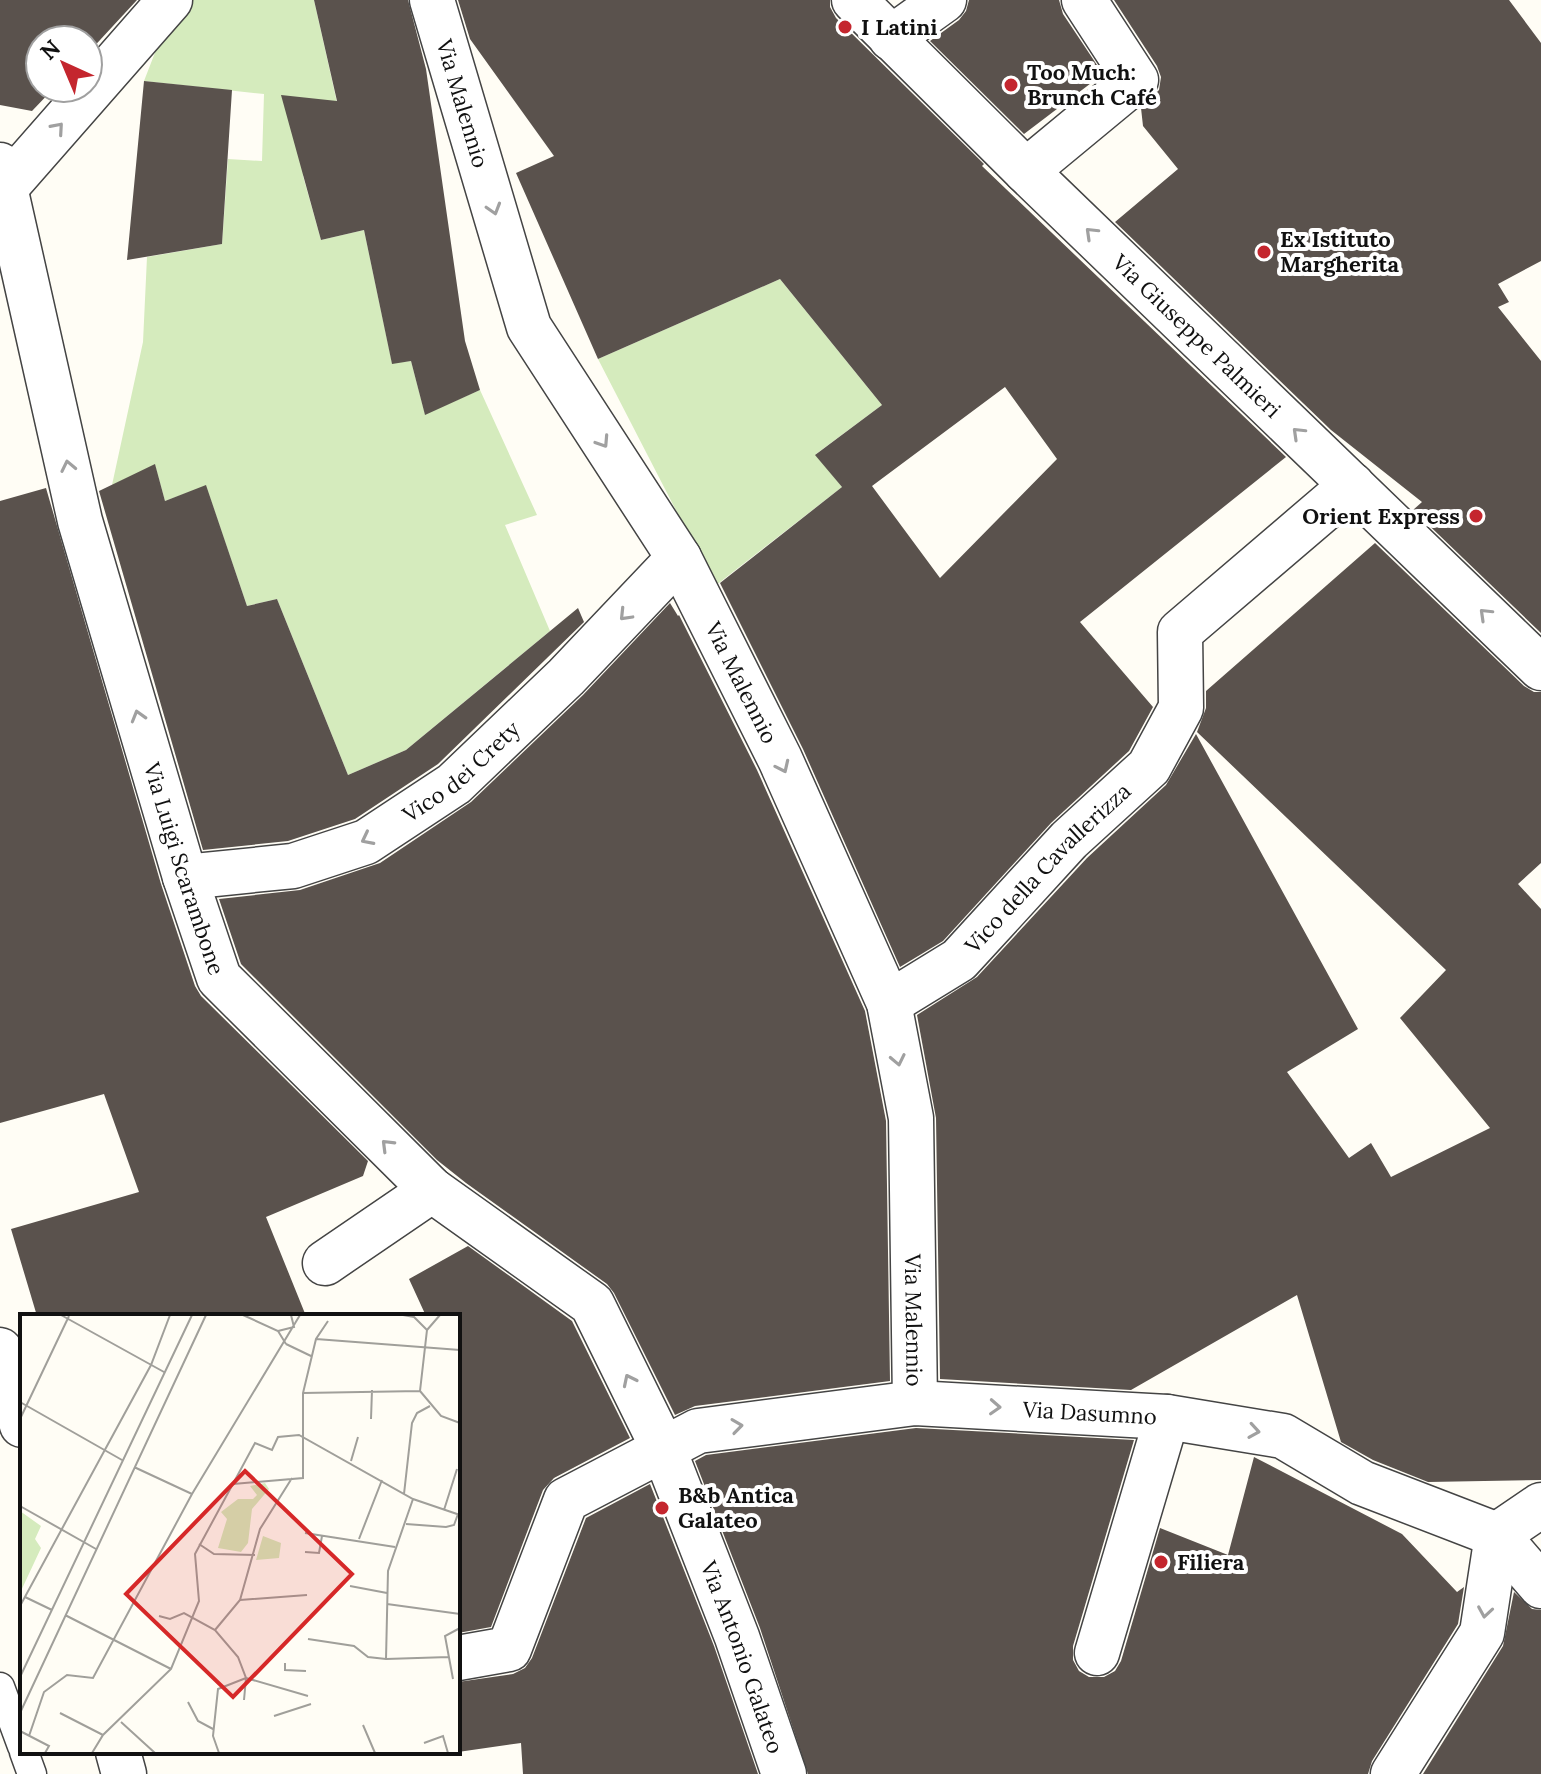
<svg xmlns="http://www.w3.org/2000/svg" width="1541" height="1774" viewBox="0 0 1541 1774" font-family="Lora,serif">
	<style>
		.green { fill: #d5ebbd }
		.building { fill: #5a524d; fill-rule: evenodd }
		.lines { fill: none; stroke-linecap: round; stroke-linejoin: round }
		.lane-casing { stroke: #444; stroke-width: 31 }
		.street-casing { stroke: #444; stroke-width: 47 }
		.lane { stroke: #fff; stroke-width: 28 }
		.street { stroke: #fff; stroke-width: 44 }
		.oneway { stroke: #a0a0a0 }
		.poi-dot { fill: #c4262e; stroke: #fff; stroke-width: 3 }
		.labels { text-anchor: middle; stroke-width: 8; stroke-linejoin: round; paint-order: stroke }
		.poi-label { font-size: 22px; font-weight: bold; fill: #111; stroke: #fff; text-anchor: start }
		.street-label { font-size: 22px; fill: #111; stroke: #fff }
		.inset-road { fill: none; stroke: #a09f9a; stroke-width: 2 }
		.view { fill: #d62828; fill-opacity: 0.15; stroke: #d62828; stroke-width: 4 }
		.inset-edge { fill: none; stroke: #111; stroke-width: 4 }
	</style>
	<rect width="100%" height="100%" fill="#fffdf5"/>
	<path class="green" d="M191 0H314L351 165 303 176 321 240 364 230 392 363 411 361 425 414 480 390 537 515 505 525 550 631 406 750 348 775 277 599 247 606 206 486 165 501 155 465 112 485 143 342 147 257 222 244 228 159 262 161 264 94 144 81 163 32Z
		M780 279 882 405 816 454 842 487 715 586 598 359Z"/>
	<path class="building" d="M0 0H137L88 53V40H40V88H54L32 111 0 105Z
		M314 0H408L426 69 465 341 480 390 425 415 411 361 392 364 364 230 321 240 281 95 337 101Z
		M458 0H830V7L836 18 984 164 982 166 1286 457 1080 622 1153 707 1129 751 1051 823 943 941 900 967 803 749 720 583 842 487 815 455 882 405 780 279 598 359 516 173 554 156 470 39ZM1005 387 1057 459 940 578 872 486Z
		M969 0H1059L1063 14 1103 74 1024 134 930 41 959 20 966 11Z
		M1114 0H1509L1541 43V261L1498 284 1509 302 1498 307 1541 361V633L1413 510 1422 502 1331 430 1115 222 1178 169 1143 126 1141 108 1159 90 1161 77 1157 66Z
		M144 81 232 90 222 244 127 260Z
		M155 464 165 501 206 485 247 606 277 599 348 775 406 750 578 608 584 622 438 764 355 819 288 841 203 850 99 491Z
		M46 488 161 884 195 986 201 996 368 1161 363 1176 266 1217 306 1316H37L11 1229 139 1192 104 1094 0 1123V501Z
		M1375 543 1524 686 1534 692H1541V863L1518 884 1541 909V1480L1428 1482 1373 1460 1341 1442 1297 1295 1131 1390 940 1379 936 1118 917 1015 977 977 1087 858 1166 785 1196 734 1358 1029 1287 1072 1349 1158 1371 1143 1391 1177 1490 1128 1400 1018 1446 970 1197 732 1206 708V691Z
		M670 603 678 616 679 615 757 770 865 1011 886 1121 890 1381 695 1406 675 1415 614 1293 607 1284 466 1183 437 1160 241 964 219 899 300 890 380 863 471 802 583 695Z
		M468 1246 572 1321 630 1438 554 1478 543 1490 491 1627 458 1633V1316H426L409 1279Z
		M916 1428 1134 1440 1073 1646V1660L1079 1671 1089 1677H1104L1115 1671 1121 1661 1160 1528 1228 1555 1254 1457 1402 1534 1457 1592 1464 1587 1458 1624 1372 1761 1368 1774H808L760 1628 695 1461 706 1455Z
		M650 1484 714 1646 758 1774H523L521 1743 458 1752V1682L513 1674 525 1668 532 1658 586 1518Z
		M1514 1592 1532 1609 1541 1610V1774H1423L1503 1646Z"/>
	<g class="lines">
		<g class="lane-casing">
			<path id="lane" d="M0 1687 22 1746
				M24 1752 32 1774"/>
		</g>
		<g class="street-casing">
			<g id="street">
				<path id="s1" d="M432 0 529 327 679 558 780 759 889 1003 911 1118 915 1403"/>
				<path id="s2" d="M854 0 1026 171 1541 668"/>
				<path d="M891 38 944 0"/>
				<path id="s3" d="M0 165 80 521 185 877 219 978 432 1190 592 1304 664 1450 737 1637 784 1774"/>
				<path d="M1026 171 1136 80 1084 0"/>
				<path d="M6 187 170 0"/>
				<path id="s4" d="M185 877 293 866 366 842 454 784 566 677 679 558"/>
				<path id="s5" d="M889 1003 959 960 1069 840 1149 767 1181 708 1180 632 1352 485"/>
				<path d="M325 1263 432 1190"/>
				<path d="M0 1350 22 1425"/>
				<path d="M1497 1535 1541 1505"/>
				<path d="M1097 1653 1167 1417"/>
				<path id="s6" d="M458 1658 509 1649 566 1500 698 1431 915 1403 1167 1417 1283 1436 1362 1483 1497 1535 1541 1586"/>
				<path d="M118 1752 124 1774"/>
				<path d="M1393 1774 1482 1633 1497 1535"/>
			</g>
		</g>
		<use href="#lane" class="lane"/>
		<use href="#street" class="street"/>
	</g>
	<defs><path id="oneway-chevron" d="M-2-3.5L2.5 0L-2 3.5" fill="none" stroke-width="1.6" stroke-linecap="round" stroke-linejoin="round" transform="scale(2)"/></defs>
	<g class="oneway">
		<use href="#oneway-chevron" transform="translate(58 128) rotate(-49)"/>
		<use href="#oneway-chevron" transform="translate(494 209) rotate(73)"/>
		<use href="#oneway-chevron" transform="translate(1091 233) rotate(-136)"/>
		<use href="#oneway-chevron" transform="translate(1298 433) rotate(-136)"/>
		<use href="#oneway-chevron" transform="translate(603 442) rotate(57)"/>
		<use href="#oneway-chevron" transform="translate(68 466) rotate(-102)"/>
		<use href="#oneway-chevron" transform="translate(1485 614) rotate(-136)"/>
		<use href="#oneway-chevron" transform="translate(625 615) rotate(134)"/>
		<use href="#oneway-chevron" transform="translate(138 716) rotate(-106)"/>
		<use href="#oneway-chevron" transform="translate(783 767) rotate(65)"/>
		<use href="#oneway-chevron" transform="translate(367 839) rotate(153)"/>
		<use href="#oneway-chevron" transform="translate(898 1060) rotate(78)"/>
		<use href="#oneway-chevron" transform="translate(387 1145) rotate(-135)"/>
		<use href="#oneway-chevron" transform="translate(629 1380) rotate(-116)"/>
		<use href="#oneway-chevron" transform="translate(995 1407) rotate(3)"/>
		<use href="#oneway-chevron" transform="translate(737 1426) rotate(-8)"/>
		<use href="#oneway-chevron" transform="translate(1254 1431) rotate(9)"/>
		<use href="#oneway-chevron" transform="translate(1485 1612) rotate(99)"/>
	</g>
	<g class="poi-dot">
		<circle cx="845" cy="27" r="8"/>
		<circle cx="1011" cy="85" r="8"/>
		<circle cx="1264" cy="252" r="8"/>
		<circle cx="1476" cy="516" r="8"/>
		<circle cx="662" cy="1508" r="8"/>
		<circle cx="1161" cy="1562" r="8"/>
	</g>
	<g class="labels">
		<g class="poi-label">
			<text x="861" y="35">I Latini</text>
			<text x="1027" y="80">Too Much:<tspan x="1027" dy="25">Brunch Café</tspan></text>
			<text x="1280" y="247">Ex Istituto<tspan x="1280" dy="25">Margherita</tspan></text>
			<text x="1460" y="524" text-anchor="end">Orient Express</text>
			<text x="678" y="1503">B&amp;b Antica<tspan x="678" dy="25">Galateo</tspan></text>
			<text x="1177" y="1570">Filiera</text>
		</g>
		<g class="street-label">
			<text dy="8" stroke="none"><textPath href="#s1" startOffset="108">Via Malennio</textPath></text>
			<text dy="8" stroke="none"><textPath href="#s2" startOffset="480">Via Giuseppe Palmieri</textPath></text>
			<text dy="8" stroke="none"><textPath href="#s1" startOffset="756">Via Malennio</textPath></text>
			<text dy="8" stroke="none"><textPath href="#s4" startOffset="304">Vico dei Crety</textPath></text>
			<text dy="8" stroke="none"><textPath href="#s3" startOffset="728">Via Luigi Scarambone</textPath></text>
			<text dy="8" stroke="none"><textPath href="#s5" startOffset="210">Vico della Cavallerizza</textPath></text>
			<text dy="8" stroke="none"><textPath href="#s1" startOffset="1428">Via Malennio</textPath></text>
			<text dy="8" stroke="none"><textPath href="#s6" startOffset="754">Via Dasumno</textPath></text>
			<text dy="8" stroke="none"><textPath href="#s3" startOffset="1724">Via Antonio Galateo</textPath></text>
		</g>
	</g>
	<g transform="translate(20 1314)">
		<rect width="440" height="440" fill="#fffdf5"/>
		<path d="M245 169 249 175 232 195 228 229 221 238 198 234 207 205 201 198 218 185H233L237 181 230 172ZM0 197 21 212 15 225 21 234 0 279ZM243 222 261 229 259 244 236 246Z" fill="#d5ebbd"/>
		<path class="inset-road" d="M41 1 144 58M223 1 258 17 266 30M383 1 394 3 407 16M258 17 274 13 271 1M296 25 440 36M266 30 291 42M400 77 407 16 420 1M400 77 421 102 440 109M283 79 400 77M0 88 102 146M0 105 49 2M351 105 352 76M331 147 338 123M114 153 172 180M213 170 283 164V79L296 25 308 7M384 180 392 109 397 99 410 92M0 192 76 235M424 196 437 155M386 210 426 213 434 211 438 200M285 219 375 233M339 225 362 166M179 230 194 240 235 241M285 238 299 239 302 222M330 272 367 279M5 283 32 296M220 286 287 281M367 290 440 300M0 292 131 51 150 1M45 301 151 355M139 302 150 305 164 299 195 316 218 343 226 364 224 386M195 316 220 286 240 215 272 164M288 325 334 332 348 343 366 345 429 343M366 345 368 257 393 185M265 349V356L286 357M0 363 172 1M226 364 288 382M433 365 425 322 440 314M168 388 178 407 193 415M0 399 186 1M40 399 83 421M254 402 291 390M101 408 135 439M343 411 355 439M0 417 29 432 25 439M9 422 24 378 47 361 73 364 172 180 280 1M404 429 423 422 428 439M72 439 83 421 151 355 179 287 175 240 235 129 252 136 258 123 279 121 393 185 440 201M199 439 193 422 198 375 226 364"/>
		<path class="view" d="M225 157 332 260 213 383 106 280Z"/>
		<rect width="440" height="440" class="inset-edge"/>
	</g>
	<g transform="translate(64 64) rotate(316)"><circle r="38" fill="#ffffff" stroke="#a0a0a0" stroke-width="2"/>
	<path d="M0-6L14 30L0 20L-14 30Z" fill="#c4262e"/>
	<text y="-12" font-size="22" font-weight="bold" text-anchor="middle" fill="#111111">N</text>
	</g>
</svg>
